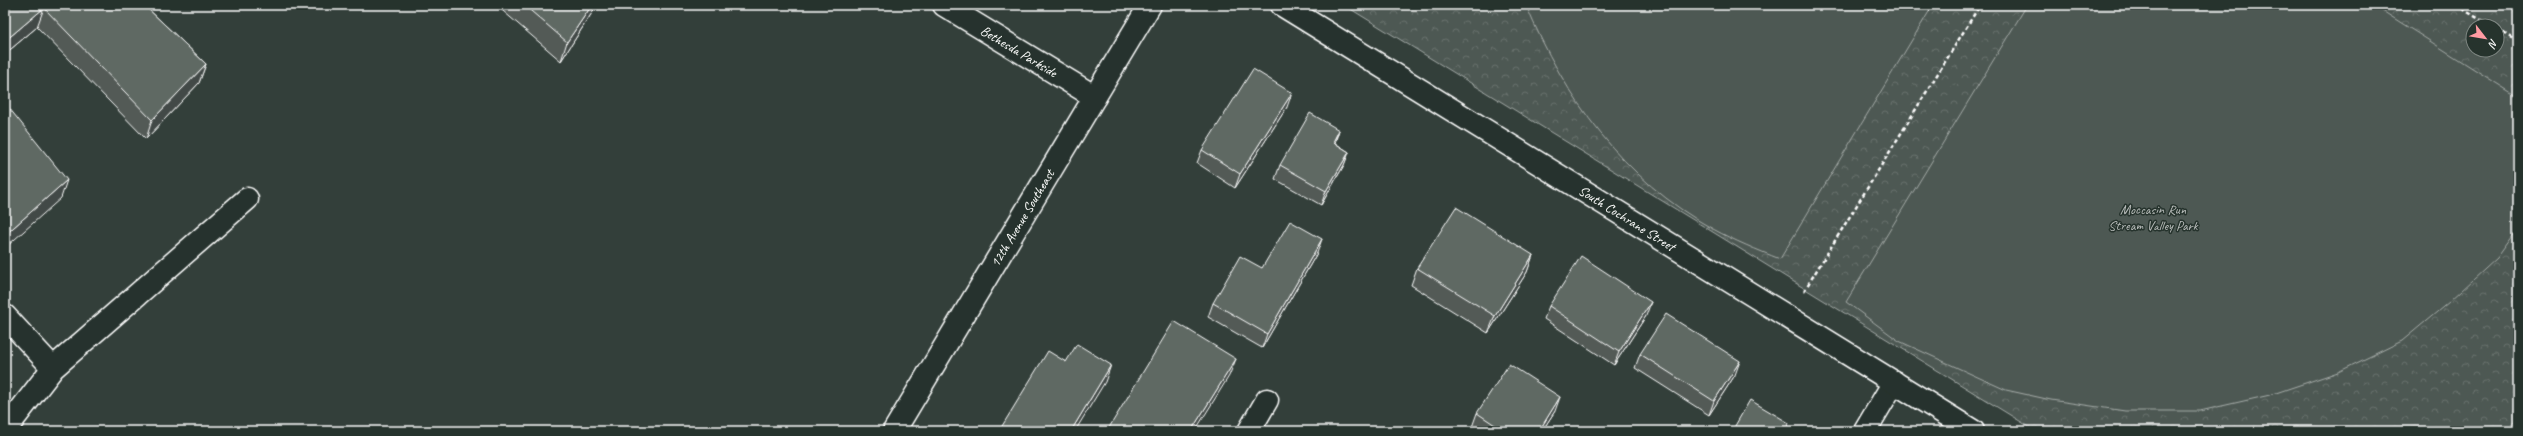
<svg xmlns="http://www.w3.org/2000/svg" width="2523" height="436" viewBox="0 0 2523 436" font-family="Caveat,sans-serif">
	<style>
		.park { fill: url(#park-crowns); stroke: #a6aca9; fill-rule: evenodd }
		.pitch { fill: #4d5853; stroke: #a6aca9 }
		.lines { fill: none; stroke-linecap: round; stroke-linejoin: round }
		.service-casing { stroke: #fff; stroke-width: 25 }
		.minor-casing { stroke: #fff; stroke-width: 25 }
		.tertiary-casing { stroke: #fff; stroke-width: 25 }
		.path { stroke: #fff; stroke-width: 2.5; stroke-dasharray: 4 3; stroke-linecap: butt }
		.service { stroke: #26332d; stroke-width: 22 }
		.minor { stroke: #26332d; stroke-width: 22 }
		.tertiary { stroke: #26332d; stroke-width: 22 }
		.wall { fill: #525a56; stroke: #fff }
		.shaded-wall { fill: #424a46; stroke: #fff }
		.building { fill: #5f6964; stroke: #fff }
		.labels { text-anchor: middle; stroke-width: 3; stroke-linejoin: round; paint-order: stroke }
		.street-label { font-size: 14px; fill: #fff; stroke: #26332d }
		.park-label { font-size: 14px; fill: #b8bcba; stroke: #26332d }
	</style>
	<defs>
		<pattern id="park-crowns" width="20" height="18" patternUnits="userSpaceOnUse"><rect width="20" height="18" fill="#4d5853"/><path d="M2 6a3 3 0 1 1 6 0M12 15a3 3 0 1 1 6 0" fill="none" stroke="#68716d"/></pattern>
	</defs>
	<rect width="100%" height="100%" fill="#333f3a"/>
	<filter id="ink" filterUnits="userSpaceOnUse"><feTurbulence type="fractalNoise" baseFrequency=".025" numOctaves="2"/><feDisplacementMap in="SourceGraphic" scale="8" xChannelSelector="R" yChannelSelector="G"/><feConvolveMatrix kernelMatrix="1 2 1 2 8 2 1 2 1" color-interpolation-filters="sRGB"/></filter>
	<g filter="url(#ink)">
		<path class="park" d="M1344 5H2518V415L2508 431H2036ZM2473 26H2497V50H2473Z"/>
		<path class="pitch" d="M1526 5H1933L1780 259C1757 250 1735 241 1713 229 1624 180 1564 97 1526 5Z
			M2027 5H2373L2518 97V229L2497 258 2449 302 2402 341 2338 372 2270 395 2200 411H2125L2051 400 2006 390 1899 341 1846 302Z"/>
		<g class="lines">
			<g class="service-casing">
				<path id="service" d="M5 316 53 368
					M5 430 53 368 247 199
					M1249 431 1267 400"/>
			</g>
			<g class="minor-casing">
				<path id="minor" d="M944 5 1095 97
					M894 431 1150 5
					M1865 431 1894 382"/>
			</g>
			<g class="tertiary-casing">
				<path id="tertiary" d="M1282 5 1973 431"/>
			</g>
			<path class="path" d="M2456 5 2491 26
				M2497 29 2518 42
				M1804 291 1980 5"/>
			<use href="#service" class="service"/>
			<use href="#minor" class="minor"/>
			<use href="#tertiary" class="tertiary"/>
		</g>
		<path class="wall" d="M5 5H144L206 64 199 83 146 139 37 27 5 54Z
			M496 5H597L561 61Z
			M1287 107 1235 188 1197 163 1202 150Z
			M1339 130 1335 143 1349 152 1344 165 1321 205 1275 179 1280 165Z
			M1317 253 1262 348 1208 317 1213 303 1262 268Z
			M1533 255 1527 272 1488 333 1411 285 1417 268Z
			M1549 306 1646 316 1614 365 1544 319Z
			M1640 354 1735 375 1709 415 1635 368Z
			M1555 411 1542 431H1478L1472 427 1477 413Z"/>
		<path class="shaded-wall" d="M592 5H597L561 61 567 42Z
			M44 8 37 27 5 54V41Z
			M206 64 199 83 146 139 152 120Z
			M1292 93 1287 107 1235 188 1240 174Z
			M1339 130 1334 144 1333 142Z
			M1349 152 1344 165 1321 205 1326 191Z
			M67 180 61 198 5 248V235Z
			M1322 239 1317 253 1262 348 1267 334Z
			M1533 255 1527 272 1488 333 1495 316Z
			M1651 302 1646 316 1614 365 1619 352Z
			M1236 359 1229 376 1195 431H1191Z
			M1740 361 1735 375 1709 415 1714 401Z
			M1111 365 1105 382 1075 431H1071Z
			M1560 397 1555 411 1542 431H1539Z"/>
		<path class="building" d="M5 5H144L206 64 152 120 44 8 5 41Z
			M524 5H592L567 42Z
			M1253 69 1292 93 1240 174 1202 150Z
			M5 103 67 180 5 235Z
			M1310 113 1339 130 1333 142 1349 152 1326 191 1280 165Z
			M1456 207 1533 255 1495 316 1417 268Z
			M1290 221 1322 239 1267 334 1213 303 1240 256 1262 268Z
			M1581 256 1651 302 1619 352 1549 306Z
			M1666 314 1740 361 1714 401 1640 354Z
			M1174 321 1236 359 1191 431H1107Z
			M1077 344 1111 365 1071 431H999L1048 351 1066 362Z
			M1509 364 1560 397 1539 431H1504L1477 413Z
			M1750 400 1789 423 1785 431H1732Z"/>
	</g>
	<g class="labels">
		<g class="street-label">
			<text transform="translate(1019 51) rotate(31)" y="5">Bethesda Parkside</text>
			<text transform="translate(1022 218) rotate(-59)" y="5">12th Avenue Southeast</text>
			<text transform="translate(1627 218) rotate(32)" y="5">South Cochrane Street</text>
		</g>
		<g class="park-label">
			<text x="2153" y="214">Moccasin Run<tspan x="2153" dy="16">Stream Valley Park</tspan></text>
		</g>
	</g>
	<rect width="2523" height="436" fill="none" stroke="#26332d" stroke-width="20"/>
	<rect x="10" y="10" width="2503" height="416" fill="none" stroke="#fff" stroke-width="1.5" filter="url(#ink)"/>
	<g transform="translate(2485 38) rotate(121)"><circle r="19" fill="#26332d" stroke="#7d8581"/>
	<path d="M0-3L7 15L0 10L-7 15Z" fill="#ff9aa2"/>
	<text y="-6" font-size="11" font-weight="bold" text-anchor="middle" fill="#ffffff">N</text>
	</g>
</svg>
